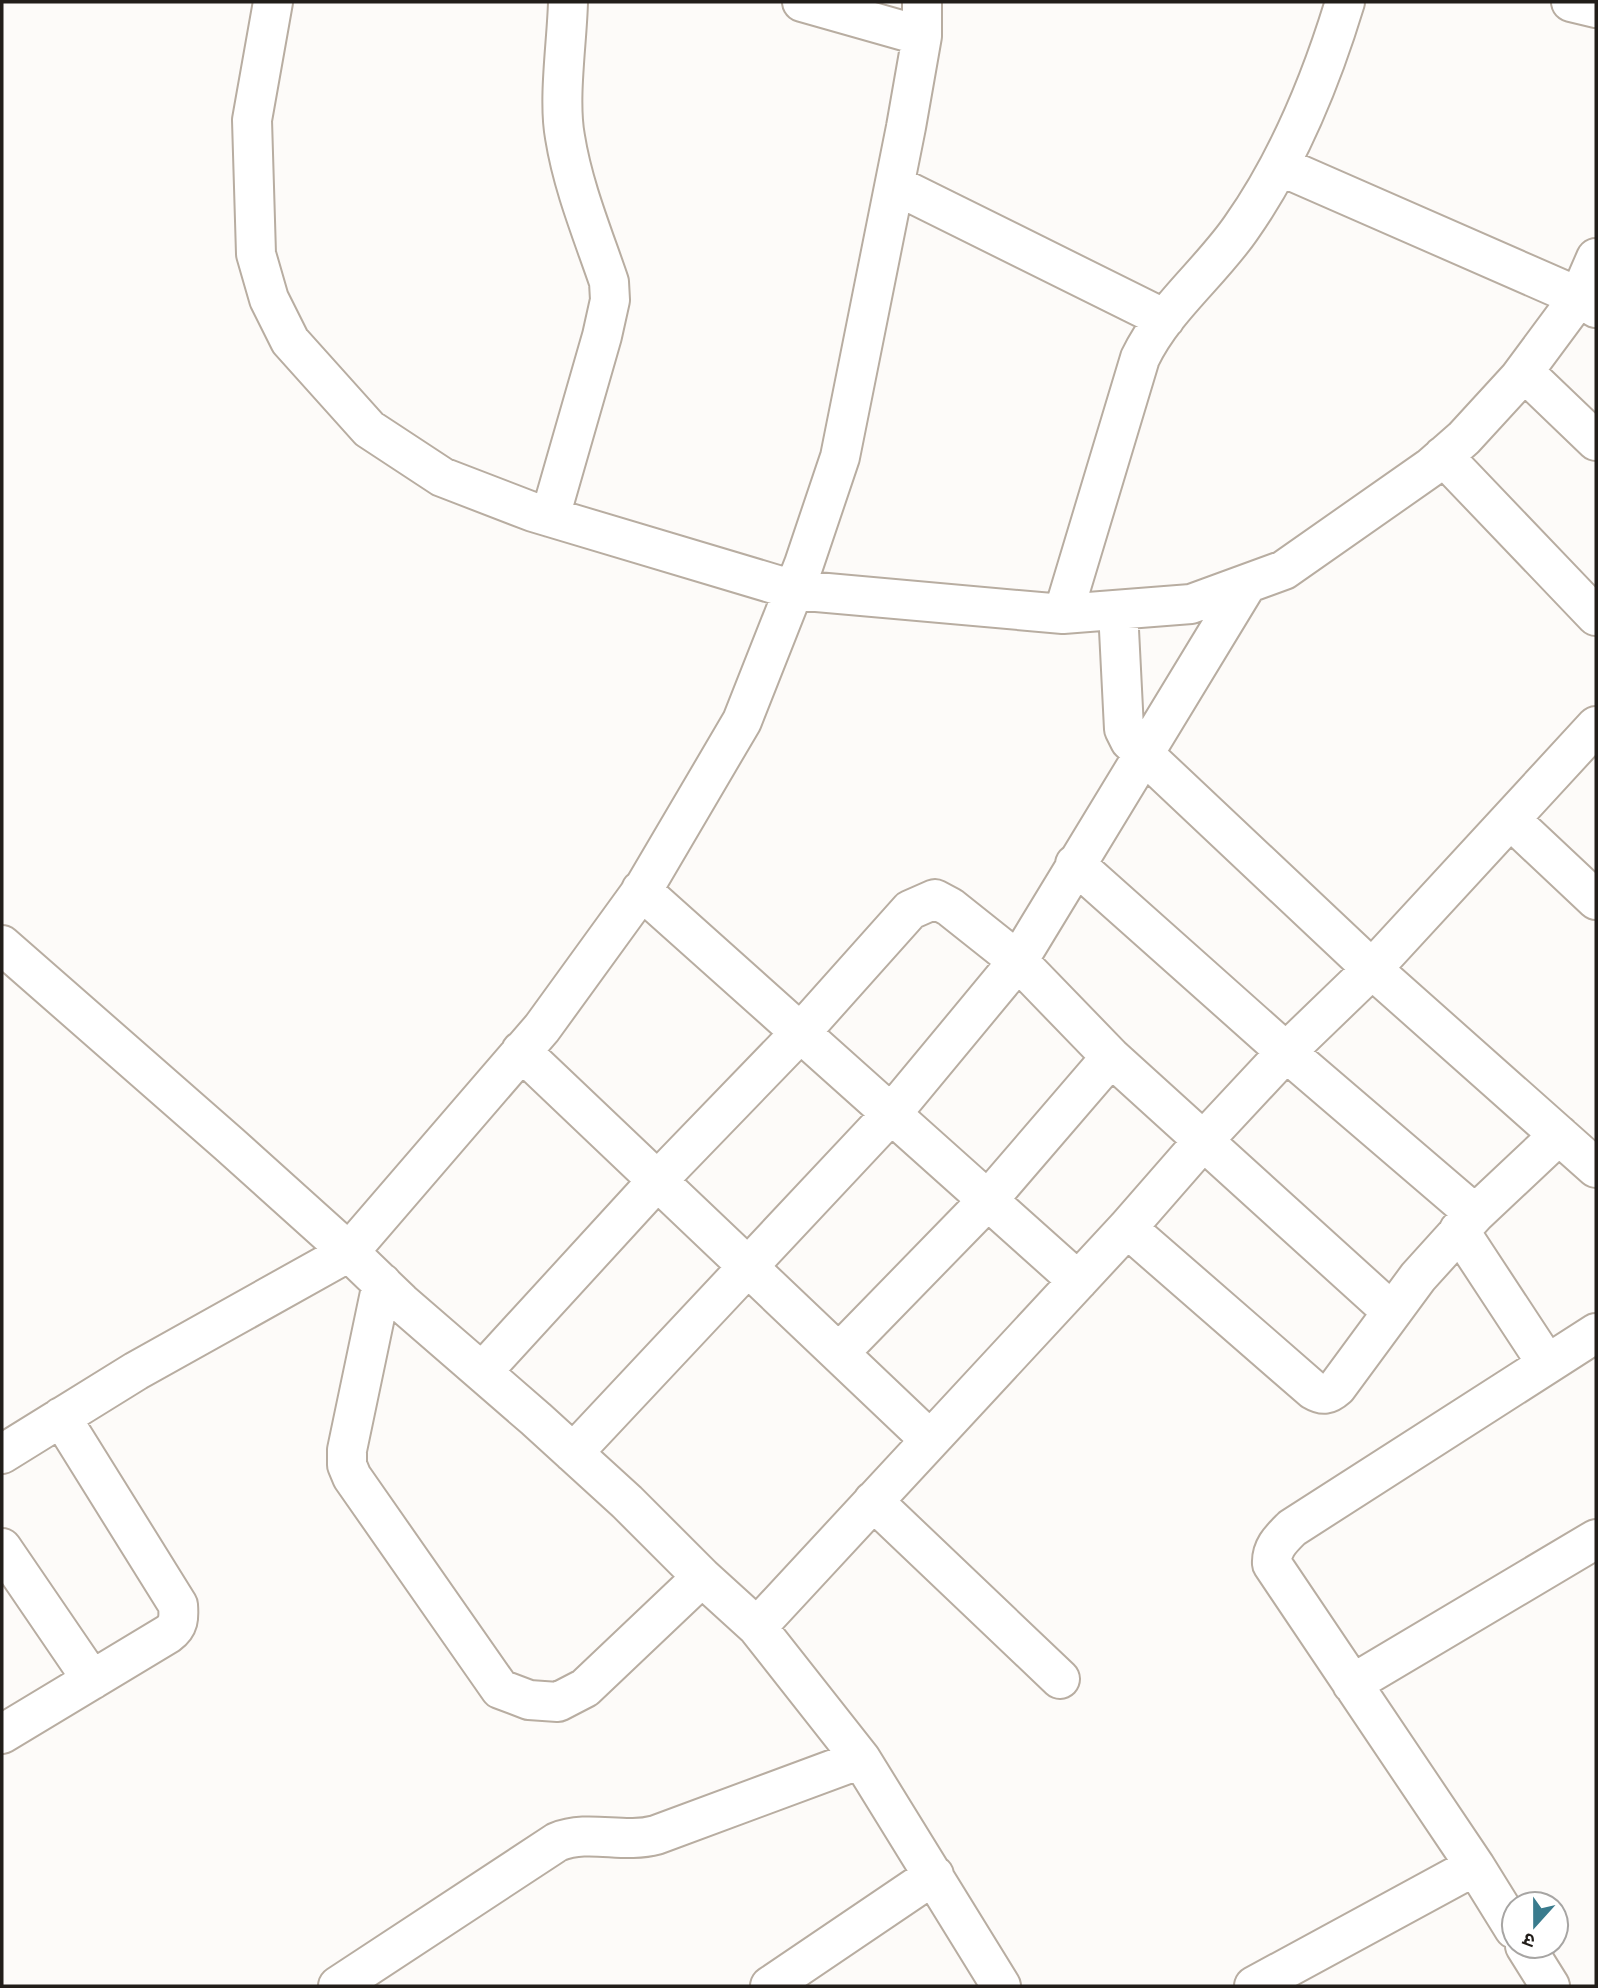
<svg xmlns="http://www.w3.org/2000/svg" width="1598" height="1988" viewBox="0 0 1598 1988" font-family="'Fira Sans Condensed','Noto Sans Devanagari',sans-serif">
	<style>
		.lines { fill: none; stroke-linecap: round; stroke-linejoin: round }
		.minor-casing { stroke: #b8ada1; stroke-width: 42 }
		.minor { stroke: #fff; stroke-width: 38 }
	</style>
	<rect width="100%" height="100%" fill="#fdfbf9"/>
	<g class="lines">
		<g class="minor-casing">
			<path id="minor" d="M273 2 252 120 256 254 269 299 290 341 369 429 442 477 533 512 794 590 1063 614 1191 604 1284 570 1431 467 1464 438 1519 378 1579 297 1596 258
				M802 2 922 36
				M1571 2 1596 8
				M1280 166 1579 297 1596 308
				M895 185 1165 319
				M1524 372 1596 441
				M1443 456 1596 616
				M550 517 602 336 610 300 609 282C593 235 573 187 565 137 558 99 567 42 568 2
				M1118 610 1124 729 1130 741 1372 969 1596 1168
				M1063 614 1140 358C1164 308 1210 273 1241 228 1289 160 1321 81 1345 2
				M1511 820 1596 900
				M1075 864 1286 1052 1475 1214
				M641 890 1078 1281
				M2 945 229 1144 349 1252 401 1302 536 1419 627 1502 702 1577 757 1627 861 1759 1001 1986
				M521 1051 929 1439
				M1127 1228 1313 1390C1323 1396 1328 1395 1337 1387L1418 1277 1475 1214 1559 1135
				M1459 1230 1547 1364
				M382 1283 347 1450V1465L352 1477 500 1689 529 1700 558 1702 585 1688 702 1577
				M839 1353 988 1200 1111 1057
				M482 1372 657 1181 801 1032 910 910 935 899 950 907 1018 961 1111 1057 1392 1312
				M573 1453 892 1113 1018 961 1247 584
				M2 1454 136 1371 349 1252 542 1028 645 886 742 721 804 564 840 457 906 127 922 36V2
				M873 1501 1060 1679
				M2 1548 92 1680
				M757 1627 1127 1228 1203 1141 1286 1052 1372 969 1596 726
				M1352 1684 1596 1539
				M2 1734 168 1634C179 1626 179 1618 178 1605L61 1417
				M1514 1929 1475 1866 1272 1564C1271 1548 1281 1539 1292 1528L1596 1333
				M1525 1946 1550 1986
				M338 1986 557 1842C589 1829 623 1844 656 1835L861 1759
				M770 1986 934 1875
				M1254 1986 1475 1866"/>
		</g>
		<use href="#minor" class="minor"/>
	</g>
	<rect width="1598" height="1988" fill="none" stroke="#221e1a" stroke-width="7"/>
	<g transform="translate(1535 1925) rotate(201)"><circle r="33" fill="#ffffff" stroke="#a7a5a3" stroke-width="2"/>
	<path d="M0-5L12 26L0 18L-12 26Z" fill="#397b8d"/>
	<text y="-10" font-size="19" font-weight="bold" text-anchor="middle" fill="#221e1a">उ</text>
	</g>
</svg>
